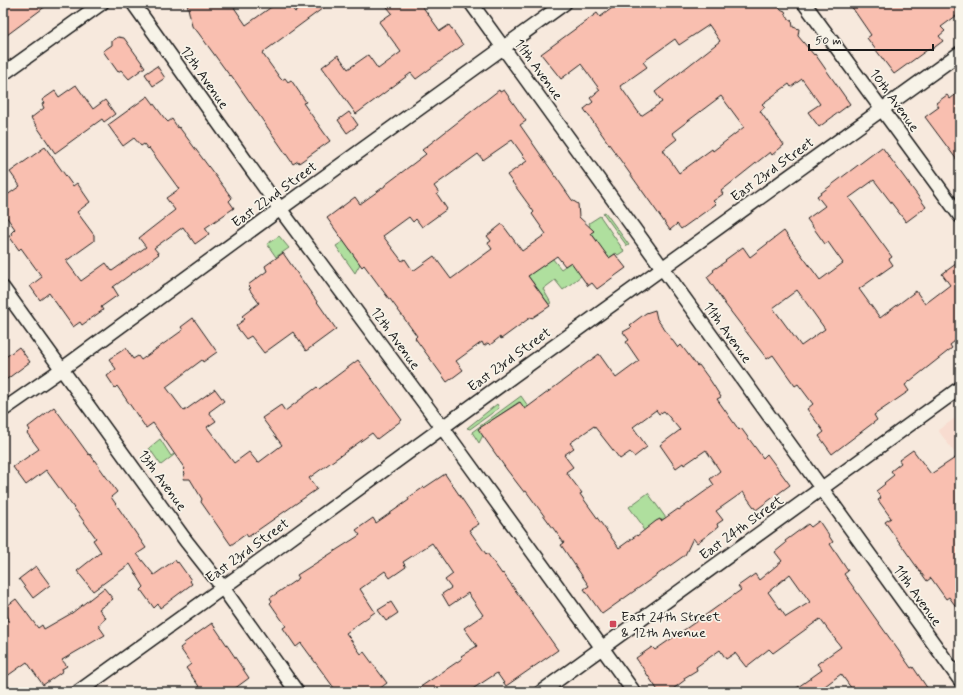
<svg xmlns="http://www.w3.org/2000/svg" width="963" height="695" viewBox="0 0 963 695" font-family="Mynerve,sans-serif">
	<style>
		.built { fill: #f8dcd0 }
		.green { fill: #afdf9e; stroke: #667e5d }
		.building { fill: #f9bfb0; stroke: #1c1c1c; fill-rule: evenodd }
		.lines { fill: none; stroke-linecap: round; stroke-linejoin: round }
		.street-casing { stroke: #1c1c1c; stroke-width: 16 }
		.street { stroke: #f7f3e8; stroke-width: 13 }
		.poi-dot { fill: #d1495b; stroke: #f7f3e8; stroke-width: 1.5 }
		.labels { text-anchor: middle; stroke-width: 3.5; stroke-linejoin: round; paint-order: stroke }
		.street-label { font-size: 14px; fill: #1c1c1c; stroke: #f7f3e8 }
		.poi-label { font-size: 14px; fill: #1c1c1c; stroke: #f7f3e8; text-anchor: start }
	</style>
	<rect width="100%" height="100%" fill="#f7e9dd"/>
	<filter id="ink" filterUnits="userSpaceOnUse"><feTurbulence type="fractalNoise" baseFrequency=".025" numOctaves="2"/><feDisplacementMap in="SourceGraphic" scale="8" xChannelSelector="R" yChannelSelector="G"/><feConvolveMatrix kernelMatrix="1 2 1 2 8 2 1 2 1" color-interpolation-filters="sRGB"/></filter>
	<g filter="url(#ink)">
		<path class="built" d="M960 415V460L938 430Z"/>
		<path class="green" d="M605 212 629 245 627 246 603 213Z
			M600 216 624 251 618 255 616 253 609 258 608 256 604 258 563 290 555 280 543 289 551 303 549 304 528 276 552 258 561 269 581 255 597 241 591 233 589 227 590 225 589 223Z
			M279 236 289 248 276 257 267 244Z
			M344 241 360 264 355 273 336 246Z
			M521 396 528 406 524 409 519 402 479 429 483 435 479 443 472 432Z
			M497 404 499 408 470 429 467 428Z
			M160 439 171 456 174 454V455L161 465 149 448Z
			M648 493 666 518 661 520 648 535 642 528 643 526 629 507Z"/>
		<path class="building" d="M3 3H50L3 38Z
			M187 3H231L246 25 277 3H288L295 12 307 3H330L262 53 280 78 282 80 285 78 288 82 291 80 306 102 303 103 330 141 299 163 298 161 293 164 231 75 230 76 197 31 194 29 192 26Z
			M384 3H420L440 31 449 25 463 45 416 79 411 73 356 114 322 67 338 55 348 69 368 55 378 69 401 52 379 22 392 13Z
			M619 3H779L780 9 785 11 787 17 792 21 793 27 799 29 798 36 814 55 815 54 850 104 819 127 808 112 820 104 802 79 791 87 789 84 762 104 765 107 760 111 784 145 772 155 770 152 721 191 723 194 713 201 716 204 681 229 677 224 670 230 584 109 593 102 590 98 600 90 581 64 561 79 541 54 597 13 600 17ZM709 25 720 41 655 92 662 102 641 116 620 86 647 67 643 62 675 39 679 45ZM721 96 744 127 713 151 712 149 679 173 663 150 677 139 672 133Z
			M849 3H960V13L941 27 945 31 939 36 943 41 931 50 930 48 894 74 867 38 871 35Z
			M118 37 124 38 145 67 129 79 121 70 118 72 103 51 112 45V41Z
			M157 66 165 78 153 86 145 74Z
			M76 85 93 109 105 100 115 114 104 122 102 119 55 153 31 118 44 108 42 104 44 103 42 100 55 91 59 97Z
			M499 90 500 92 504 90 526 121 520 125 572 200 578 204 579 217 594 231 591 233 609 258 615 254 626 268 597 289 592 283 588 286 571 262 565 266 557 256 528 276 550 306 532 318 531 317 501 339 500 337 490 345 488 343 484 346 482 342 456 361 463 370 447 382 415 338 417 336 390 299H389L364 265 362 267 327 218 355 197 360 204 385 186V185L426 154 422 150ZM512 140 527 161 507 175 534 212 532 214 546 234 522 251 502 224 487 236 491 241 488 243 492 249 451 279 434 256 413 271 405 259 402 261 383 236 409 217 413 222 416 219 422 227 447 209 437 194 439 193 434 186 478 154 483 160Z
			M960 91V164L925 117 939 107 936 103 947 95 950 99Z
			M148 96 165 119 168 122 172 119 178 128 179 127 232 198 229 201 234 208 205 228 209 234 195 244 183 227 154 248 159 254 113 287 118 295 101 307 103 310 82 325 80 322 73 327 49 293 40 300 30 286 42 277 21 248 19 250 9 236 12 235 11 233 15 229 3 212V198L20 186 10 172 45 147 73 186 77 183 90 202 77 212 94 235V241L66 261 81 281 106 263 112 271 146 247 139 238 175 210 166 198 179 189 149 148 148 149 144 144 141 146 134 138 123 146 108 125Z
			M349 112 358 125 347 133 338 120Z
			M882 147 926 207 906 222 874 180 849 198 892 257 889 259 893 265 859 289 880 318 916 291 925 304 950 285 942 274 960 261V337L950 345 952 348 905 385 909 391 874 415 877 420 832 454 819 436 824 432 807 409 813 404 798 384 795 386 773 355 767 359 725 304 707 277 714 271 713 270 726 261 725 260 743 247 750 257 784 231 820 280 843 263 828 242 825 244 807 219 825 206 817 196ZM797 290 825 329 801 346 773 308Z
			M283 253 336 329 306 351 293 332 264 353 251 336 246 339 236 326 245 319 242 316 259 303 249 289 251 288 248 285 267 271 265 266Z
			M655 310 657 319 678 348 681 345 697 366 699 365 710 380 721 397 717 399 739 430 741 428 763 458 767 454 790 485 756 510 743 492 716 511 723 520 717 524 718 527 697 543 693 538 685 555 602 614 584 589 589 586 561 545 564 543 526 491 524 492 507 470 478 429 520 402 525 409 599 354 616 378 639 361 626 342 629 340 623 332 632 327 630 325 646 313ZM656 410 659 414 664 411 680 430 660 445 676 468 683 463 684 465 706 450 720 471 710 479 714 485 679 510 678 509 661 521 660 519 656 521 637 536V535L619 548 580 494 582 493 566 472 573 467 564 455 574 448 570 443 594 426 620 459 630 452 634 457 647 447 633 427Z
			M193 318 217 352 203 362 202 360 166 387 184 411 215 389 224 401 209 412 216 421 207 427 234 463 249 452 258 463 282 445 262 418 281 405 285 411 317 387 319 389 358 360 402 420 377 439 372 433 309 478 317 489 248 537 246 534 231 545 201 502 202 499 190 479H183L185 473 183 471 185 469 153 423 146 428 117 386 115 388 107 376 116 369 109 359 126 348 133 359 138 356 141 360 183 330 181 327Z
			M19 347 30 362 3 382V359Z
			M54 407 89 455 90 454 117 492 111 497 146 548 137 554 154 575 175 560 177 563 178 562 191 580 190 581 192 584 160 608 158 604 154 608 141 590 144 587 130 564 93 591 77 571 101 552 93 540 96 538 46 470 26 485 13 467 39 449 27 433 30 430 28 427Z
			M913 450 931 474 955 458 960 465V612L949 597 946 599 931 578 927 581 914 563 885 522 891 518 878 500 881 498 876 491 885 484 884 483 894 475 891 471 901 463 899 460Z
			M445 474 479 524 469 530 486 554 487 553 502 574 503 573 558 650 506 686 497 673 468 692H413L463 658 461 656 477 646 464 628 483 615 468 593 449 606 442 594 451 588 445 580 453 574 432 543 403 562 406 567 390 578 385 571 360 589 375 612 346 633 361 654 364 652 387 683 375 692H337L301 643 296 647 283 628 286 626 270 603 272 601 270 598 299 578 297 575 360 535 356 530 373 518 376 523 409 500 408 498 424 487V488Z
			M819 521 833 542 830 544 848 571 844 574 876 619 911 668 913 667 930 692H854L841 674 817 692H791L822 670 817 664 841 647 820 619 773 653 769 649 746 667 735 653 726 659 720 650 696 667 697 670 684 678 685 680 669 692H659L636 658 652 647 655 650 707 614 741 590 738 586 755 574 759 580 782 561 775 552 786 543 785 541 808 524 811 527ZM790 574 810 602 786 617 768 592Z
			M36 566 50 585 33 598 19 579Z
			M104 588 113 599 99 609 106 618 98 625 105 635 62 660 67 666 62 669 63 671 43 685 27 662 3 679V624L9 619 3 609 16 599 38 628 42 625 44 629 72 613Z
			M391 602 398 613 386 621 378 610Z
			M212 623 249 678 230 692H203L186 668 191 664 180 648 185 644 184 643Z"/>
		<g class="lines">
			<g class="street-casing">
				<path id="street" d="M133 3 280 209 442 427 634 692
					M471 3 960 680
					M804 3 960 216
					M3 74 102 3
					M3 288 186 541 223 588 297 692
					M3 410 62 369 280 209 565 3
					M78 692 243 573 513 376 960 53
					M541 692 960 388"/>
			</g>
			<use href="#street" class="street"/>
		</g>
	</g>
	<rect class="poi-dot" x="609" y="620" width="8" height="8" rx="2"/>
	<g class="labels">
		<g class="street-label">
			<text transform="translate(539 69) rotate(54)" y="5">11th Avenue</text>
			<text transform="translate(205 77) rotate(55)" y="5">12th Avenue</text>
			<text transform="translate(895 100) rotate(54)" y="5">10th Avenue</text>
			<text transform="translate(772 169) rotate(-36)" y="5">East 23rd Street</text>
			<text transform="translate(274 194) rotate(-36)" y="5">East 22nd Street</text>
			<text transform="translate(728 332) rotate(54)" y="5">11th Avenue</text>
			<text transform="translate(396 338) rotate(54)" y="5">12th Avenue</text>
			<text transform="translate(509 359) rotate(-36)" y="5">East 23rd Street</text>
			<text transform="translate(163 480) rotate(54)" y="5">13th Avenue</text>
			<text transform="translate(741 527) rotate(-36)" y="5">East 24th Street</text>
			<text transform="translate(247 550) rotate(-36)" y="5">East 23rd Street</text>
			<text transform="translate(918 595) rotate(54)" y="5">11th Avenue</text>
		</g>
		<g class="poi-label">
			<text x="621" y="621">East 24th Street<tspan x="621" dy="16">&amp; 12th Avenue</tspan></text>
		</g>
	</g>
	<rect width="963" height="695" fill="none" stroke="#f7f3e8" stroke-width="16"/>
	<rect x="8" y="8" width="947" height="679" fill="none" stroke="#1c1c1c" stroke-width="1.5" filter="url(#ink)"/>
	<path d="M809 44v6h124v-6" fill="none" stroke="#1c1c1c" stroke-width="2"/>
	<text x="815" y="44" font-size="12" fill="#1c1c1c" stroke="#f7f3e8" stroke-width="3" paint-order="stroke">50 m</text>
</svg>
